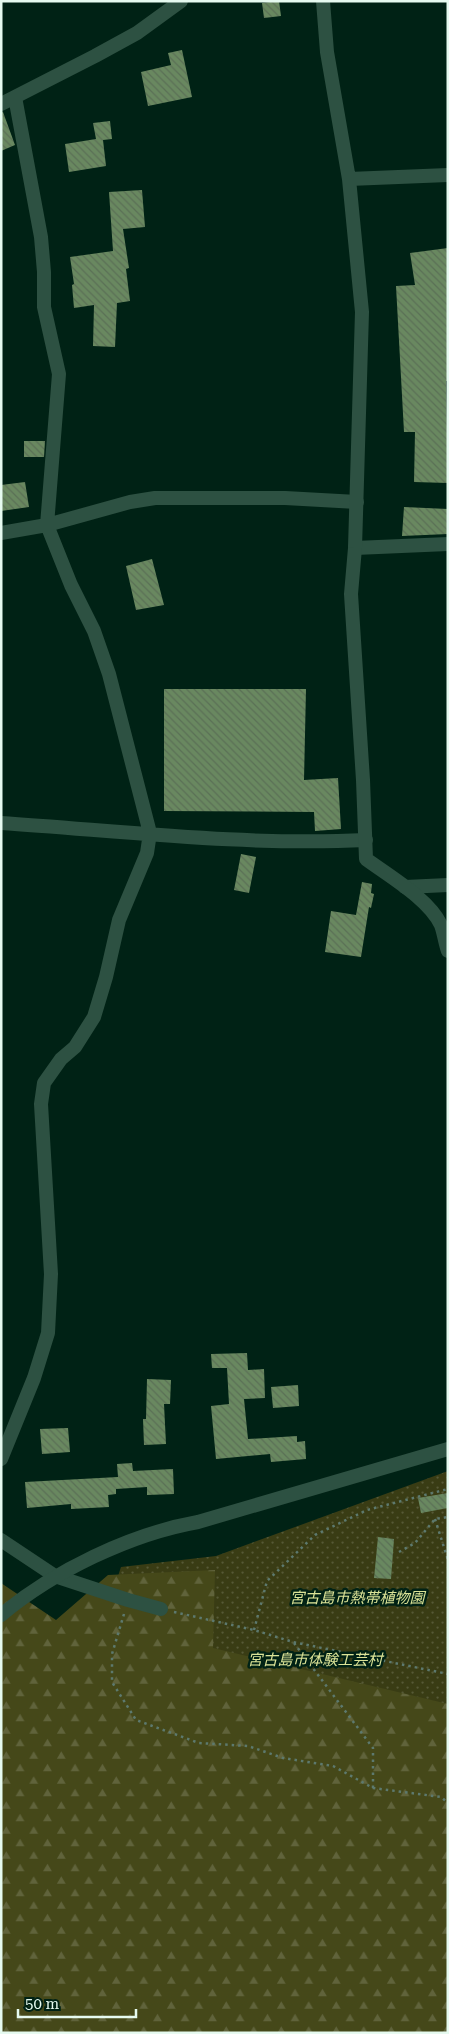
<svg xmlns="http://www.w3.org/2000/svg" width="449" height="2034" viewBox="0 0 449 2034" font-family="'Roboto Serif','Noto Sans JP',serif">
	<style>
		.green { fill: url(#green-dots) }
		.forest { fill: url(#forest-firs) }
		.building { fill: url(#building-back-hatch) }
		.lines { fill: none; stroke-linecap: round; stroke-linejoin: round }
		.path { stroke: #5d796e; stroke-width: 2.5; stroke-dasharray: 2.5 4; stroke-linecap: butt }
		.minor { stroke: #2d5142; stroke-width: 14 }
		.tertiary { stroke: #2d5142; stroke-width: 14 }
		.labels { text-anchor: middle; stroke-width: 5; stroke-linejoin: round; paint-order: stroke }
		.park-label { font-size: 15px; font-style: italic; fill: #dbe397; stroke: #002215 }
	</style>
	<defs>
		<pattern id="green-dots" width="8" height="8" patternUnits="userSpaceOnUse" patternTransform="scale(1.25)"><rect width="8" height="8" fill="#393c14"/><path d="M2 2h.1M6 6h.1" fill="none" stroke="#565936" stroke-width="1.8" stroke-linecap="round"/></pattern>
		<pattern id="forest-firs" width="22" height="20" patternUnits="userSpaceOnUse" patternTransform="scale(1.25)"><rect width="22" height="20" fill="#454819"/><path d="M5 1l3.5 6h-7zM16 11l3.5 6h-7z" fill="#60633b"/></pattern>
		<pattern id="building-back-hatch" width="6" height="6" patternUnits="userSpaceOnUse" patternTransform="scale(1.25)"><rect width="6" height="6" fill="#698860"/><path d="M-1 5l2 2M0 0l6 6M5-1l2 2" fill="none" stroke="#5b7056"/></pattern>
	</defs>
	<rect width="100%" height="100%" fill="#002215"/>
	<path class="green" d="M448 1471V1845L93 1652 121 1567 216 1556Z"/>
	<path class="forest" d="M215 1570 213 1648 448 1704V2033H1V1583L56 1620 108 1575Z"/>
	<path class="building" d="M279 1 281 16 264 18 262 3Z
		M182 50 192 97 148 106 141 72 171 65 168 53Z
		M3 112 15 145 1 151V113Z
		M110 121 112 139 103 140 106 166 69 172 65 144 96 139 93 123Z
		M142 190 145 227 123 229 129 268 126 269 130 301 117 303 115 347 93 346 94 305 74 308 72 285 74 284 70 257 113 251 109 192Z
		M448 248V381H446L448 483 414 482 415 432H404L396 286 415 285 410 253Z
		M24 441H45L44 457H24Z
		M25 482 29 507 1 511V485Z
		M404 507 448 509V534L402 536Z
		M152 559 164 605 136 610 126 566Z
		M164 689H306L304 780 338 778 341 829 315 831 314 812 164 811Z
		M241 854 256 857 249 893 234 890Z
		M362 882 372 884 371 893 374 894 371 908 369 907 361 957 325 952 331 911 356 915Z
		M247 1353 248 1370 264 1369 265 1398 244 1399 248 1439 297 1436V1442L305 1441 306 1459 271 1462 270 1454 216 1459 211 1406 229 1404 227 1368H212L211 1354Z
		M147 1379 171 1380 170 1404H164L166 1444 144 1445 143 1419H146Z
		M298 1385 299 1406 273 1408 271 1387Z
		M68 1428 70 1452 42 1454 40 1429Z
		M132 1463 133 1471 173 1469 174 1494 147 1495V1487L116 1489V1494L108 1495 109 1507 71 1509V1504L27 1508 25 1482 118 1477 117 1464Z
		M448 1493V1508L421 1513 418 1498Z
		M378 1537 394 1539 391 1579 374 1578Z"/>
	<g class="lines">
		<path class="path" d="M435 1519 448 1560
			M399 1552 415 1543 435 1519 448 1517
			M174 1612 254 1630 293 1642 448 1674
			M124 1614 112 1654V1682L136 1720 199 1743 248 1746 283 1758 333 1766 373 1788 441 1797 448 1803
			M254 1630 267 1581 315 1535 367 1510 448 1489
			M294 1643 373 1748V1788"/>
		<path class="minor" d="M1 104 95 56 137 33 181 1
			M1 533 47 525 130 502 155 498H285L357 502
			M355 548 448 544
			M1 823C122 831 244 846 366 840
			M405 887 448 885
			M1 1459 34 1378 48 1333 51 1274 41 1104 44 1083 61 1059 75 1047 94 1017 106 977 119 920 147 853 150 833 109 674 94 631 71 585 47 525 59 374 44 307V272L41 237 15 97
			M1 1540 55 1576 128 1600 161 1609"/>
		<path class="tertiary" d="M323 1 327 52 349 179 362 312 355 548 351 594 363 780 366 859C389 876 429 899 441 925 444 933 445 943 448 951
			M349 179 448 175
			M1 1615C54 1571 130 1534 198 1522L448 1449"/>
	</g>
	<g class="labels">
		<g class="park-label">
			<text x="357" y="1603">宮古島市熱帯植物園</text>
			<text x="315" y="1665">宮古島市体験工芸村</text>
		</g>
	</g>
	<rect width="449" height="2034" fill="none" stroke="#e6faf0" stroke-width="5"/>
	<path d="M18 2009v8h118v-8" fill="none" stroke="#e6faf0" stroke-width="2.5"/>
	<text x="25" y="2009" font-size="15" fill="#e6faf0" stroke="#002215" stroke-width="4" paint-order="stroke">50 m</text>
</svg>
